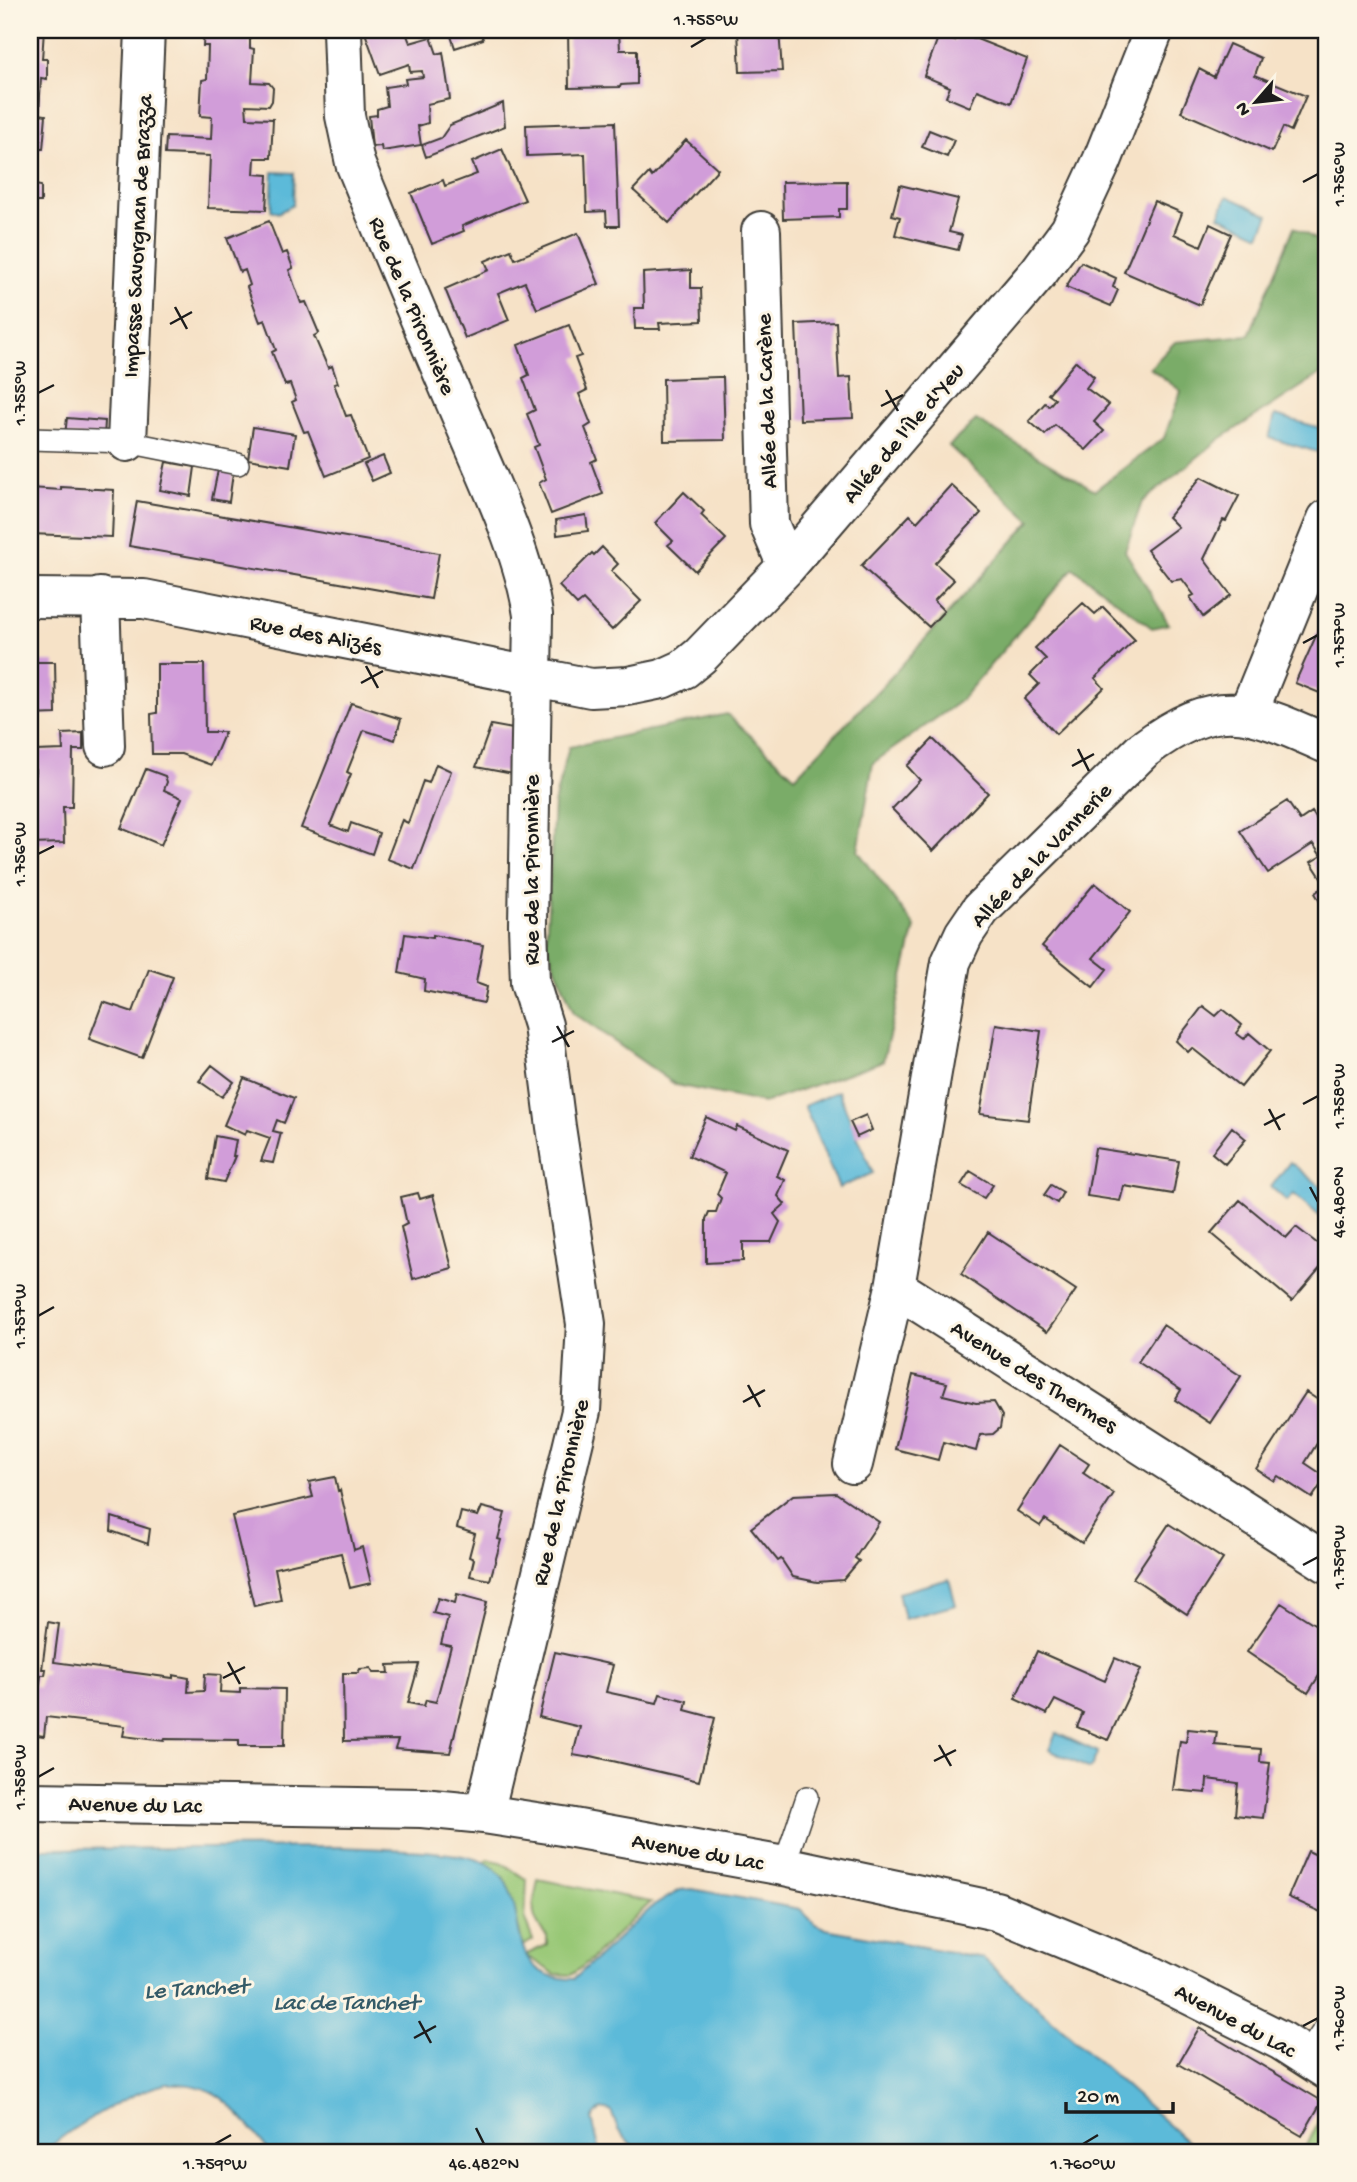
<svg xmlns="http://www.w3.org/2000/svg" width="1357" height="2182" viewBox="0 0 1357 2182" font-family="'Gochi Hand',sans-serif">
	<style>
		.green { fill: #98c876; stroke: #5a7249; stroke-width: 2 }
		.forest { fill: #7aac67; stroke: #4b6442; stroke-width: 2 }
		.water { fill: #5bbad9; stroke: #3c6b7a; stroke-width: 2 }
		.building { fill: #d19dd9 }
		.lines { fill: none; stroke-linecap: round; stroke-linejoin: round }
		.service-casing { stroke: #3d3a36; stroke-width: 24 }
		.minor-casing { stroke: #3d3a36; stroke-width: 42 }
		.service { stroke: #fff; stroke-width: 21 }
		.minor { stroke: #fff; stroke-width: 38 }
		.ticks { fill: none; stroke: #1c1c1c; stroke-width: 2.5 }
		.labels { text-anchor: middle; stroke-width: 6; stroke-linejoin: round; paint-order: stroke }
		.street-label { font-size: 23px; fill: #1c1c1c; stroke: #fcf5e5 }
		.water-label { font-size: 24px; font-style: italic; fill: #355b68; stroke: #fcf5e5 }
		.neatline { fill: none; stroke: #1c1c1c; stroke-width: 2.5 }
		.ticks-label { font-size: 18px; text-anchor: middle; fill: #1c1c1c }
	</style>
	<rect width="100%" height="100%" fill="#fcf5e5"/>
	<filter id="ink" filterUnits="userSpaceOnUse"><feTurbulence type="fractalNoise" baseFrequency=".0143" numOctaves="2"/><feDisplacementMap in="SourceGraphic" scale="14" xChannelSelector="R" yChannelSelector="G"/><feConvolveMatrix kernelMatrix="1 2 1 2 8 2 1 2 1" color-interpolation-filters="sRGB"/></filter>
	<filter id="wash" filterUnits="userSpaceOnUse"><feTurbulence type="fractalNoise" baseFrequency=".00686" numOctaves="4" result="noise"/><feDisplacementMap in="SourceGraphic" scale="28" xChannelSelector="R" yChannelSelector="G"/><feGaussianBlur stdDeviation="1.57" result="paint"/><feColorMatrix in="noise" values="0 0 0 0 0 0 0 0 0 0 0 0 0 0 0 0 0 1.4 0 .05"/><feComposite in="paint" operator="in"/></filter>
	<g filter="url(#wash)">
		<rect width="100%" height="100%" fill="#f6e2c7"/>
		<path class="green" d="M487 1859 501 1862 527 1880 525 1920 533 1940 523 1946 510 1893 503 1877 485 1862Z
			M538 1879 651 1902 588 1962 571 1975 555 1974 525 1955 547 1945V1936C527 1915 534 1906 538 1879Z
			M1324 2110 1327 2112V2152H1304Z"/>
		<path class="forest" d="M1294 227 1327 246V370L1220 439 1142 502 1125 551 1169 624 1152 628 1073 568 959 702 873 763 858 851 915 927 883 1061 764 1103 676 1085 574 1013 546 943 554 803 569 747 727 714 795 777 891 677 1031 521 949 446 976 420 1095 490 1164 438 1181 391 1150 368 1175 342 1249 335Z"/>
		<path class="water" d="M273 172 294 173 293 205 278 213 271 210Z
			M1227 196 1269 215 1260 235 1219 216Z
			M1275 415 1327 430 1321 453 1269 438Z
			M838 1091 873 1173 839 1188 804 1106Z
			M1290 1162 1327 1191V1214L1323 1219 1294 1194 1287 1201 1271 1187Z
			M949 1579 956 1605 904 1619 898 1593Z
			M1056 1733 1098 1752 1090 1769 1049 1750Z
			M342 1847C375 1849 466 1849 490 1865 537 1897 494 1979 574 1979L652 1907 680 1890 692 1889 800 1909 815 1924 826 1929 983 1958 1199 2152H638L618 2130 611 2111 601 2109 592 2119 600 2152H270C252 2132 234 2102 210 2091 198 2085 179 2083 167 2084 136 2089 67 2129 45 2152H30V1849Z"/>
		<g id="blocks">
			<path class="building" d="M30 30H44L42 59H47V79L41 78 39 114 46 115 43 149H37L35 185 41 186V202H35L33 236 39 237 36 290H30Z
				M204 30H250V48L254 49 252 82 269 83 273 88 272 101 269 106 246 105 247 118 273 119 271 158H255L254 174 268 175 266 210 208 208 210 156 165 154 166 137 211 139 212 117 200 116 202 80 207 79 208 46H203Z
				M364 30H405L410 43 431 37 437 54 443 52 450 99 427 104 428 123 418 126 421 145 382 151 381 146 372 147 369 116 377 115V109L387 106 385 87 406 84 405 79 423 77 422 71 410 72 409 64 380 74Z
				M449 30H480L483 39 455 48Z
				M568 30H619L620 50H637V84L621 85 620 87 569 88Z
				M738 30H779L782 71 740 72Z
				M959 32 1027 59 1011 103 977 90 970 107 946 97 950 87 924 76 939 35 955 41Z
				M1229 44 1261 58 1255 75 1306 96 1291 131 1283 127 1272 152 1181 112 1199 69 1214 77Z
				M503 103 505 126 426 157 422 145 441 138 450 125Z
				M615 122 619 226H607L606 211 587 212 585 154 527 156 526 125Z
				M929 130 954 140 947 157 922 147Z
				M686 140 718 169 669 223 633 190 649 173 652 177Z
				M502 149 525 200 462 226 464 231 432 244 411 193 443 180 445 186 477 174 472 162Z
				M847 181V209H839V217L783 219 782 182Z
				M900 185 958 199 949 232 962 235 958 250 895 235 900 217 892 215Z
				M1154 201 1182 213 1174 234 1201 246 1210 224 1231 234 1200 305 1124 272Z
				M269 221 282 254 287 252 293 268 289 270 301 303 306 302 319 333 314 336 328 368 332 366 338 383 334 384 346 416 351 415 368 459 326 476 308 431 304 432 292 402 296 400 290 384 285 385 272 352 276 350 265 320 260 322 247 287 250 285 245 270 240 272 227 238Z
				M578 233 599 284 537 309 525 282 498 293 509 320 465 338 445 289 489 270 485 261 511 250 515 259Z
				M1081 262 1116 278 1113 287 1118 290 1111 306 1066 287Z
				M691 270V288H701L702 321 659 323 660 329H635L634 308H644L643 273Z
				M836 322 839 378 851 377 853 418 800 420 796 324Z
				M569 325 581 356 575 358 587 390 579 394 591 424 585 428 597 459 591 462 603 494 551 514 539 483 546 479 534 447 539 445 527 414 535 410 523 378 529 375 518 345Z
				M1076 361 1094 377 1086 388 1109 405 1094 422 1104 431 1086 450 1055 425 1045 435 1029 421 1045 403 1049 406 1055 399 1048 394Z
				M718 377H723L725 440 664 441 663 379Z
				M67 418 105 421 104 437 65 435Z
				M253 427 295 434 290 466 248 459Z
				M383 456 390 473 372 481 364 464Z
				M166 462 195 467 191 496 160 490Z
				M218 470 233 473 229 502 212 499Z
				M1201 477 1239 496 1226 521 1223 520 1204 559 1231 595 1203 617 1190 597 1194 595 1182 579 1171 581 1147 550 1178 527 1168 517Z
				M951 485 981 513 935 563 954 580 934 601 944 611 929 627 861 566 910 515 917 522Z
				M61 487 114 490 112 537 30 534V488L61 490Z
				M684 492 704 511 701 515 726 539 695 571 668 545 673 541 655 523Z
				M137 501 439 553 431 599 129 546Z
				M586 515 588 531 557 535 556 520Z
				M602 547 618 564 611 571 641 601 612 630 583 600 577 605 559 586 592 553 594 555Z
				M1083 603 1095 614 1103 607 1135 640 1095 678 1104 688 1056 734 1024 699 1039 684 1030 675 1046 659 1035 648Z
				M1319 629 1327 633V696L1295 683Z
				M30 662H55L56 714 30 715Z
				M157 664H204L205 732H225L211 765 181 754H152L151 714 157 713Z
				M351 703 401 719 395 740 364 730 347 772 351 774 330 825 348 832 351 823 379 833 372 854 301 828Z
				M491 725 513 729V774L476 767Z
				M83 733V750H73L72 807H63L64 843 30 844V779L35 778V751L63 750 62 734Z
				M933 739 988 793 933 851 892 809 920 780 907 766Z
				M436 764 451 771 414 869 387 859 402 820 408 823 423 781 429 783Z
				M146 769 165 776 167 782 164 790 182 798 161 845 121 828Z
				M1287 801 1300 820 1312 812 1325 832 1327 830V914L1315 893 1326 885 1311 862 1321 856 1313 844 1268 873 1240 831Z
				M1095 883 1130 912 1093 958 1107 969 1093 987 1042 946Z
				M405 934 433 938V935L483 945 476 983 487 987 484 1003 424 991 425 979 399 973Z
				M149 969 173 977 142 1058 89 1039 103 1002 133 1012Z
				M1203 1006 1216 1016 1223 1009 1242 1025 1236 1033 1244 1039 1249 1033 1270 1051 1241 1087 1192 1048 1188 1052 1176 1041Z
				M996 1024 1041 1031 1028 1120 980 1114Z
				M212 1065 234 1082 222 1097 199 1081Z
				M244 1078 294 1098 284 1123 277 1120 273 1131 281 1133 273 1163 261 1161 270 1138 247 1130 245 1135 224 1125Z
				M866 1115 872 1130 857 1137 850 1122Z
				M706 1117 735 1131 737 1126 788 1150 777 1176 785 1180 778 1196 785 1204 774 1214 780 1222 771 1242H743V1261L706 1263V1219L709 1212H716L721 1198 717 1194 726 1173 689 1156Z
				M1232 1127 1246 1139 1225 1164 1212 1153Z
				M215 1136 236 1140 233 1156H235L224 1182 208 1179Z
				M1095 1148 1179 1161 1173 1194 1124 1186 1120 1201 1087 1196Z
				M970 1171 993 1185 984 1198 961 1185Z
				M1051 1185 1063 1192 1057 1203 1044 1195Z
				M418 1193 420 1199 433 1195 452 1268 413 1279 401 1227 407 1224 401 1197Z
				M1240 1200 1286 1238 1296 1227 1327 1251V1260L1292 1301 1211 1233Z
				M988 1232 1076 1290 1047 1332 961 1274Z
				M1163 1325 1241 1376 1210 1423 1175 1400 1181 1390 1138 1362Z
				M913 1375 947 1383 943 1395 976 1403 994 1402 1002 1416 1000 1428 993 1434 980 1435 976 1451 943 1442 938 1460 895 1449Z
				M1306 1392 1327 1406V1427L1305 1463 1326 1477 1312 1498 1278 1476 1274 1481 1256 1469Z
				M1060 1445 1089 1464 1083 1473 1114 1494 1082 1543 1045 1519 1040 1526 1017 1511Z
				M335 1477 338 1491 340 1490 354 1550 362 1547 371 1583 350 1588 341 1553 275 1568 281 1600 254 1606 232 1516 313 1497 309 1482Z
				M836 1493 879 1522 855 1558 859 1561 843 1580 817 1582 793 1577 781 1559 778 1561 751 1528 793 1495Z
				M482 1507 505 1513 498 1539 501 1540 490 1580 470 1576 474 1559 469 1557 475 1534 457 1528 461 1512 478 1516Z
				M112 1517 150 1529 148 1544 111 1531Z
				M1169 1524 1223 1559 1187 1614 1133 1578Z
				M457 1594 487 1602 450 1753 395 1749 398 1740 344 1741 343 1673H358L360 1669 371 1668 373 1673H389L388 1665 419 1664 408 1703 424 1706 426 1700 436 1702 451 1646 441 1644 448 1617 433 1613 438 1598 455 1603Z
				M1281 1603 1327 1632V1663L1308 1693 1247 1652Z
				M48 1622 59 1624 54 1662 173 1678V1675L189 1678 188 1692 204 1691 205 1674 221 1675 220 1692 240 1693V1688L285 1689 284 1746H239V1740L165 1739 164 1741 123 1736 125 1726 46 1717 44 1736 30 1734V1671L35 1672 34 1686 39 1688 41 1675H45L46 1669H42Z
				M1037 1651 1105 1681 1115 1658 1141 1669 1108 1740 1077 1727 1083 1713 1055 1700 1047 1714 1015 1699Z
				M555 1652 613 1665 606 1692 657 1703 660 1694 687 1701 685 1710 715 1718 699 1781 591 1756 590 1758 573 1755 580 1727 539 1717Z
				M1188 1729 1217 1732 1215 1745 1261 1749 1260 1762 1270 1763 1263 1818 1235 1815 1238 1783 1207 1779 1206 1793 1173 1790 1180 1741 1186 1742Z
				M1308 1851 1327 1860V1915L1288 1897Z
				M1199 2028 1322 2101 1302 2136 1178 2064Z"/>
		</g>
	</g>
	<g filter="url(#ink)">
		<use href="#blocks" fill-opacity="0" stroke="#3d3a36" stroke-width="2"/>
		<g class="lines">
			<g class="service-casing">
				<path id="service" d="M30 439 127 442 238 464
					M784 1866 807 1797
					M1306 2056 1327 2025"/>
			</g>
			<g class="minor-casing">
				<path id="minor" d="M342 30 345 116 355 163C390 249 426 334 463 420 488 479 524 552 533 615L528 925 530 983 543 1025 556 1127 586 1324 581 1411 484 1814
					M761 231 769 524 787 566
					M127 442 145 30
					M100 597 105 746
					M30 598 144 599 591 688 628 686 662 679 684 669 700 656 787 566 1038 273 1070 230 1102 161 1154 30
					M1248 713 1327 519
					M895 1287 951 962 964 934 981 909 1143 750C1218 694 1248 709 1327 744
					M853 1464 895 1287 1327 1563
					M30 1802 422 1808 484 1814 562 1826 784 1866 996 1911 1144 1972 1282 2041 1327 2070"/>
			</g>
			<use href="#service" class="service"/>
			<use href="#minor" class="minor"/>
		</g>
	</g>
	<path class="ticks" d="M691 47 706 38M1303 182 1318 174M175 307 187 329M170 324 192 312M886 390 898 411M38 393 54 385M881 406 903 395M1303 643 1318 635M366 666 378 688M361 683 383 671M1078 749 1089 771M1072 766 1094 754M38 854 54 846M557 1026 569 1047M552 1042 574 1031M1303 1104 1318 1096M1269 1109 1280 1130M1264 1125 1285 1114M1310 1187 1318 1202M38 1316 54 1307M748 1385 760 1407M743 1402 765 1390M1303 1565 1318 1557M228 1662 240 1684M223 1678 245 1667M939 1745 951 1766M934 1761 956 1750M38 1777 54 1768M419 2021 431 2043M1303 2026 1318 2018M414 2038 436 2026M476 2128 484 2144M215 2144 231 2135M1083 2144 1098 2135"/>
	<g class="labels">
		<g class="street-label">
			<text transform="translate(136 236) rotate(-87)" y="8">Impasse Savorgnan de Brazza</text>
			<text transform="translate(414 305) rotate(67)" y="8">Rue de la Pironnière</text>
			<text transform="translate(765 401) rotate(-92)" y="8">Allée de la Carène</text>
			<text transform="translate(902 432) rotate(-50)" y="8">Allée de l'Île d'Yeu</text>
			<text transform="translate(316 633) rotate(11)" y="8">Rue des Alizés</text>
			<text transform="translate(1040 854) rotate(-46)" y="8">Allée de la Vannerie</text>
			<text transform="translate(530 870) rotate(-90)" y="8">Rue de la Pironnière</text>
			<text transform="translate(1035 1375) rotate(32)" y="8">Avenue des Thermes</text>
			<text transform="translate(559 1492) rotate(-77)" y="8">Rue de la Pironnière</text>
			<text transform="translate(135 1803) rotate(1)" y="8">Avenue du Lac</text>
			<text transform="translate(698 1850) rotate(10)" y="8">Avenue du Lac</text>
			<text transform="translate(1236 2019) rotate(28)" y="8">Avenue du Lac</text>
		</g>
		<g class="water-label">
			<text transform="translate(196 1987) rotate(-3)" y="8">Le Tanchet</text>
			<text x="346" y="2009">Lac de Tanchet</text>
		</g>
	</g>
	<rect width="1357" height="2182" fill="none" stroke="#fcf5e5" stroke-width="77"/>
	<g transform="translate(1256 102) rotate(242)" stroke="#fcf5e5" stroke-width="5" paint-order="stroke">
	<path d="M0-5L12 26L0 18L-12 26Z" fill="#1c1c1c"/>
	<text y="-10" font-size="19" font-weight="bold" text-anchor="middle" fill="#1c1c1c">N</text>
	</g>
	<path d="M1066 2102v10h107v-10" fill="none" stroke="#1c1c1c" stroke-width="3.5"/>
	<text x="1077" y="2102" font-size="21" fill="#1c1c1c" stroke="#fcf5e5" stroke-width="5" paint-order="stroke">20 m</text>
	<rect x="38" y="38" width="1280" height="2106" class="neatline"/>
	<g class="ticks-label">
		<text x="706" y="25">1.755°W</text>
		<text transform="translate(1338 174) rotate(-90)" y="6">1.756°W</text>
		<text transform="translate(19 393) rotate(-90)" y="6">1.755°W</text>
		<text transform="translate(1338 635) rotate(-90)" y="6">1.757°W</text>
		<text transform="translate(19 854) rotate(-90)" y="6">1.756°W</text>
		<text transform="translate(1338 1096) rotate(-90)" y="6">1.758°W</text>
		<text transform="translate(1338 1202) rotate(-90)" y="6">46.480°N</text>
		<text transform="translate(19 1316) rotate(-90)" y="6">1.757°W</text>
		<text transform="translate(1338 1557) rotate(-90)" y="6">1.759°W</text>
		<text transform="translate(19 1777) rotate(-90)" y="6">1.758°W</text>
		<text transform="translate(1338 2018) rotate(-90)" y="6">1.760°W</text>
		<text x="215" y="2169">1.759°W</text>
		<text x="484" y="2169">46.482°N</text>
		<text x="1083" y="2169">1.760°W</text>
	</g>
</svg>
